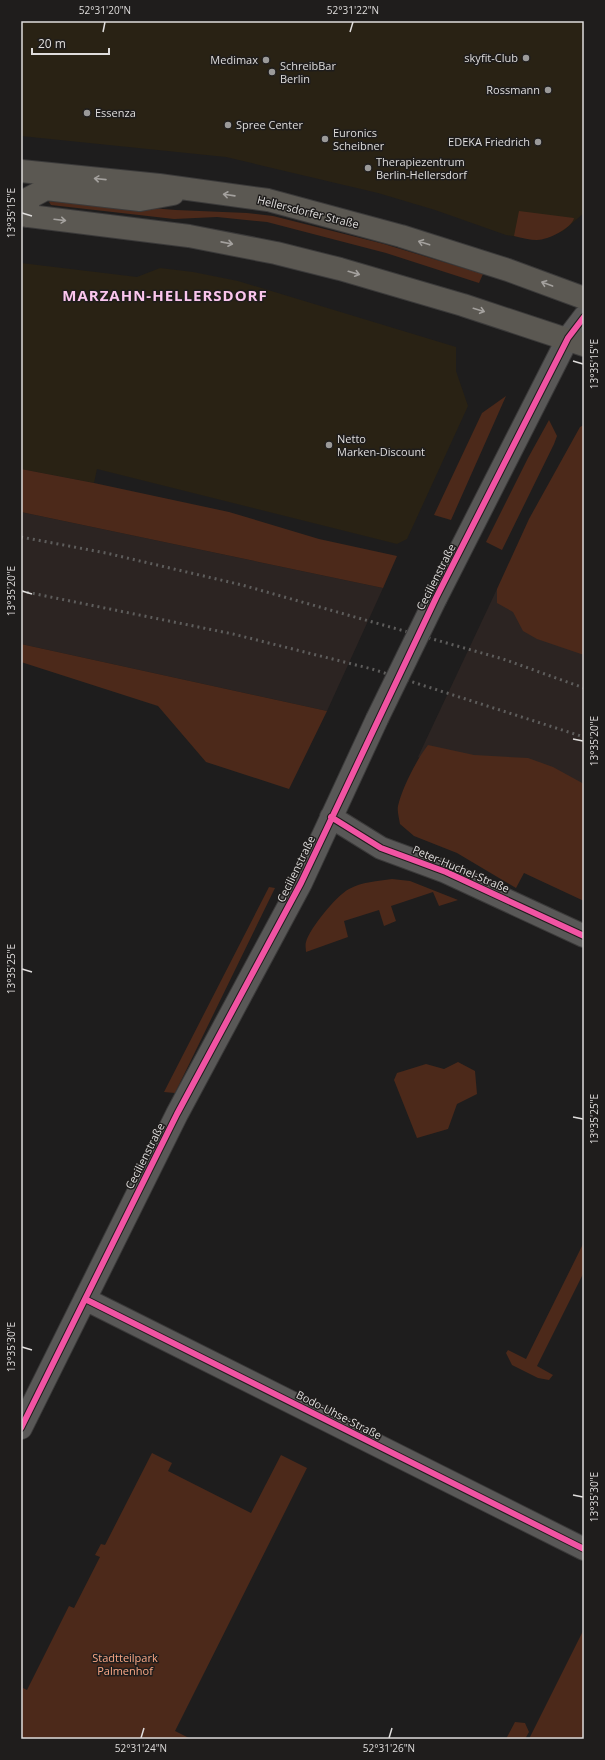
<svg xmlns="http://www.w3.org/2000/svg" width="605" height="1760" viewBox="0 0 605 1760" font-family="'Open Sans',sans-serif">
	<style>
		.commercial { fill: #292214 }
		.built { fill: #2c2422 }
		.green { fill: #4c291a }
		.lines { fill: none; stroke-linecap: round; stroke-linejoin: round }
		.minor-casing { stroke: #3b3a3a; stroke-width: 24 }
		.major-casing { stroke: #3b3a3a; stroke-width: 24 }
		.minor { stroke: #595857; stroke-width: 22 }
		.major { stroke: #5b5852; stroke-width: 22 }
		.rail { stroke: #5e5d5c; stroke-width: 3; stroke-dasharray: 2 4; stroke-linecap: butt }
		.minor-bridge-casing { stroke: #3b3a3a; stroke-width: 24; stroke-linecap: butt }
		.minor-bridge { stroke: #595857; stroke-width: 22 }
		.cycleway-casing { stroke: #1f1d1c; stroke-width: 8 }
		.cycleway { stroke: #f153a3; stroke-width: 6 }
		.oneway { stroke: #a4a19e }
		.ticks { fill: none; stroke: #dfdddc; stroke-width: 1.5 }
		.poi-dot { fill: #9b9a99; stroke: #1f1d1c; stroke-width: 1.5 }
		.labels { text-anchor: middle; stroke-width: 3; stroke-linejoin: round; paint-order: stroke }
		.poi-label { font-size: 11px; fill: #dfdddc; stroke: #1f1d1c; text-anchor: start }
		.street-label { font-size: 11px; fill: #dfdddc; stroke: #1f1d1c }
		.park-label { font-size: 11px; fill: #fba886; stroke: #1f1d1c }
		.district-label { font-size: 15px; font-weight: bold; letter-spacing: 1px; fill: #fac5ed; stroke: #1f1d1c }
		.neatline { fill: none; stroke: #dfdddc; stroke-width: 1.5 }
		.ticks-label { font-size: 10px; text-anchor: middle; fill: #dfdddc }
	</style>
	<rect width="100%" height="100%" fill="#1e1d1d"/>
	<path class="commercial" d="M21 21H584V213L563 231 538 240 506 235 435 210 378 193 226 157 21 136Z
		M21 263 137 277 160 268 193 272 238 281 456 347V371L468 406 407 539 397 544 97 469 94 483 21 469Z"/>
	<path class="built" d="M21 512 383 588 327 711 21 644Z
		M497 589 505 593 584 609V829L418 757Z"/>
	<path class="green" d="M51 200 176 210 247 213 273 216 384 244 483 274 479 283 386 253 267 222 217 217 174 219 51 205 49 202Z
		M519 211 574 218C572 228 548 240 537 240 530 240 522 238 514 236Z
		M506 396 451 520 434 515 482 413Z
		M549 420 557 436 554 444 502 550 486 542 528 458Z
		M584 425V655L537 639 523 631 513 612 497 603V589L529 519 580 427Z
		M21 469 94 483 229 512 319 539 397 556 383 588 21 512Z
		M21 644 327 711 289 789 206 762 158 706 21 662Z
		M428 745 474 755 528 758 553 767 584 784V901L524 873 516 888 457 853 414 836 400 824C399 818 397 811 398 806 402 788 417 759 428 745Z
		M392 879 410 881 458 900 439 906 433 892 391 906 396 921 384 926 379 910 344 921 348 937 306 952C306 949 305 945 306 942 310 928 336 896 349 889 361 882 378 881 392 879Z
		M269 887 275 888 175 1093 164 1092Z
		M458 1062 475 1071 477 1094 457 1104 448 1129 417 1138 394 1080 397 1073 426 1064 444 1069Z
		M584 1242V1272L537 1366 553 1375 549 1380 538 1378 512 1365 506 1353 508 1350 526 1359Z
		M152 1453 172 1463 168 1471 251 1513 281 1455 307 1468 175 1731 191 1739H21V1692L23 1688 27 1690 69 1606 74 1608 100 1557 95 1555 101 1544 105 1545Z
		M584 1629V1739H529Z
		M515 1722 525 1723 529 1732 525 1739H506Z"/>
	<g class="lines">
		<g class="minor-casing">
			<path id="minor" d="M436 598 568 338 584 317
				M331 817 381 848 446 872 584 936
				M85 1299 584 1549
				M21 1428 177 1114 301 883 377 719"/>
		</g>
		<g class="major-casing">
			<path id="major" d="M21 171 159 185 268 200 401 236 508 270 584 298
				M21 215 189 236 276 253 340 269 463 305 584 345
				M27 216 29 198 46 189 140 200 173 194"/>
		</g>
		<use href="#minor" class="minor"/>
		<use href="#major" class="major"/>
		<path class="rail" d="M21 537 106 553 242 585 503 659 584 688
			M21 591 233 634 372 669 584 737"/>
		<g class="minor-bridge-casing">
			<path id="minor-bridge" d="M377 719 436 598"/>
		</g>
		<use href="#minor-bridge" class="minor-bridge"/>
		<g class="cycleway-casing">
			<path id="cycleway" d="M331 817 381 848 446 872 584 936
				M85 1299 584 1549
				M21 1428 177 1114 301 883 436 598 568 338 584 317"/>
		</g>
		<use href="#cycleway" class="cycleway"/>
	</g>
	<defs><path id="oneway-shaft" d="M-6 0H5M1.5-3L5.5 0L1.5 3" fill="none" stroke-width="1.6" stroke-linecap="round" stroke-linejoin="round"/></defs>
	<g class="oneway">
		<use href="#oneway-shaft" transform="translate(100 179) rotate(-174)"/>
		<use href="#oneway-shaft" transform="translate(229 195) rotate(-172)"/>
		<use href="#oneway-shaft" transform="translate(60 220) rotate(7)"/>
		<use href="#oneway-shaft" transform="translate(227 243) rotate(11)"/>
		<use href="#oneway-shaft" transform="translate(424 243) rotate(-162)"/>
		<use href="#oneway-shaft" transform="translate(354 273) rotate(16)"/>
		<use href="#oneway-shaft" transform="translate(547 284) rotate(-160)"/>
		<use href="#oneway-shaft" transform="translate(479 310) rotate(17)"/>
	</g>
	<path class="ticks" d="M103 32 105 22M350 32 353 22M22 213 32 216M573 361 583 364M22 591 32 594M573 739 583 741M22 969 32 972M573 1117 583 1119M22 1347 32 1350M573 1495 583 1497M141 1738 144 1728M389 1738 392 1728"/>
	<g class="poi-dot">
		<circle cx="526" cy="58" r="4"/>
		<circle cx="266" cy="60" r="4"/>
		<circle cx="272" cy="72" r="4"/>
		<circle cx="548" cy="90" r="4"/>
		<circle cx="87" cy="113" r="4"/>
		<circle cx="228" cy="125" r="4"/>
		<circle cx="325" cy="139" r="4"/>
		<circle cx="538" cy="142" r="4"/>
		<circle cx="368" cy="168" r="4"/>
		<circle cx="329" cy="445" r="4"/>
	</g>
	<g class="labels">
		<g class="poi-label">
			<text x="518" y="62" text-anchor="end">skyfit-Club</text>
			<text x="258" y="64" text-anchor="end">Medimax</text>
			<text x="280" y="70">SchreibBar<tspan x="280" dy="13">Berlin</tspan></text>
			<text x="540" y="94" text-anchor="end">Rossmann</text>
			<text x="95" y="117">Essenza</text>
			<text x="236" y="129">Spree Center</text>
			<text x="333" y="137">Euronics<tspan x="333" dy="13">Scheibner</tspan></text>
			<text x="530" y="146" text-anchor="end">EDEKA Friedrich</text>
			<text x="376" y="166">Therapiezentrum<tspan x="376" dy="13">Berlin-Hellersdorf</tspan></text>
			<text x="337" y="443">Netto<tspan x="337" dy="13">Marken-Discount</tspan></text>
		</g>
		<g class="street-label">
			<text transform="translate(308 212) rotate(14)" y="4">Hellersdorfer Straße</text>
			<text transform="translate(436 577) rotate(-63)" y="4">Cecilienstraße</text>
			<text transform="translate(296 869) rotate(-64)" y="4">Cecilienstraße</text>
			<text transform="translate(461 869) rotate(23)" y="4">Peter-Huchel-Straße</text>
			<text transform="translate(145 1156) rotate(-63)" y="4">Cecilienstraße</text>
			<text transform="translate(339 1415) rotate(27)" y="4">Bodo-Uhse-Straße</text>
		</g>
		<g class="park-label">
			<text x="125" y="1662">Stadtteilpark<tspan x="125" dy="13">Palmenhof</tspan></text>
		</g>
		<g class="district-label">
			<text x="165" y="301">MARZAHN-HELLERSDORF</text>
		</g>
	</g>
	<rect width="605" height="1760" fill="none" stroke="#1f1d1c" stroke-width="44"/>
	<path d="M32 48v6h77v-6" fill="none" stroke="#dfdddc" stroke-width="2"/>
	<text x="38" y="48" font-size="12" fill="#dfdddc" stroke="#1f1d1c" stroke-width="3" paint-order="stroke">20 m</text>
	<rect x="22" y="22" width="561" height="1716" class="neatline"/>
	<g class="ticks-label">
		<text x="105" y="14">52°31'20"N</text>
		<text x="353" y="14">52°31'22"N</text>
		<text transform="translate(11 213) rotate(-90)" y="4">13°35'15"E</text>
		<text transform="translate(594 364) rotate(-90)" y="4">13°35'15"E</text>
		<text transform="translate(11 591) rotate(-90)" y="4">13°35'20"E</text>
		<text transform="translate(594 741) rotate(-90)" y="4">13°35'20"E</text>
		<text transform="translate(11 969) rotate(-90)" y="4">13°35'25"E</text>
		<text transform="translate(594 1119) rotate(-90)" y="4">13°35'25"E</text>
		<text transform="translate(11 1347) rotate(-90)" y="4">13°35'30"E</text>
		<text transform="translate(594 1497) rotate(-90)" y="4">13°35'30"E</text>
		<text x="141" y="1752">52°31'24"N</text>
		<text x="389" y="1752">52°31'26"N</text>
	</g>
</svg>
